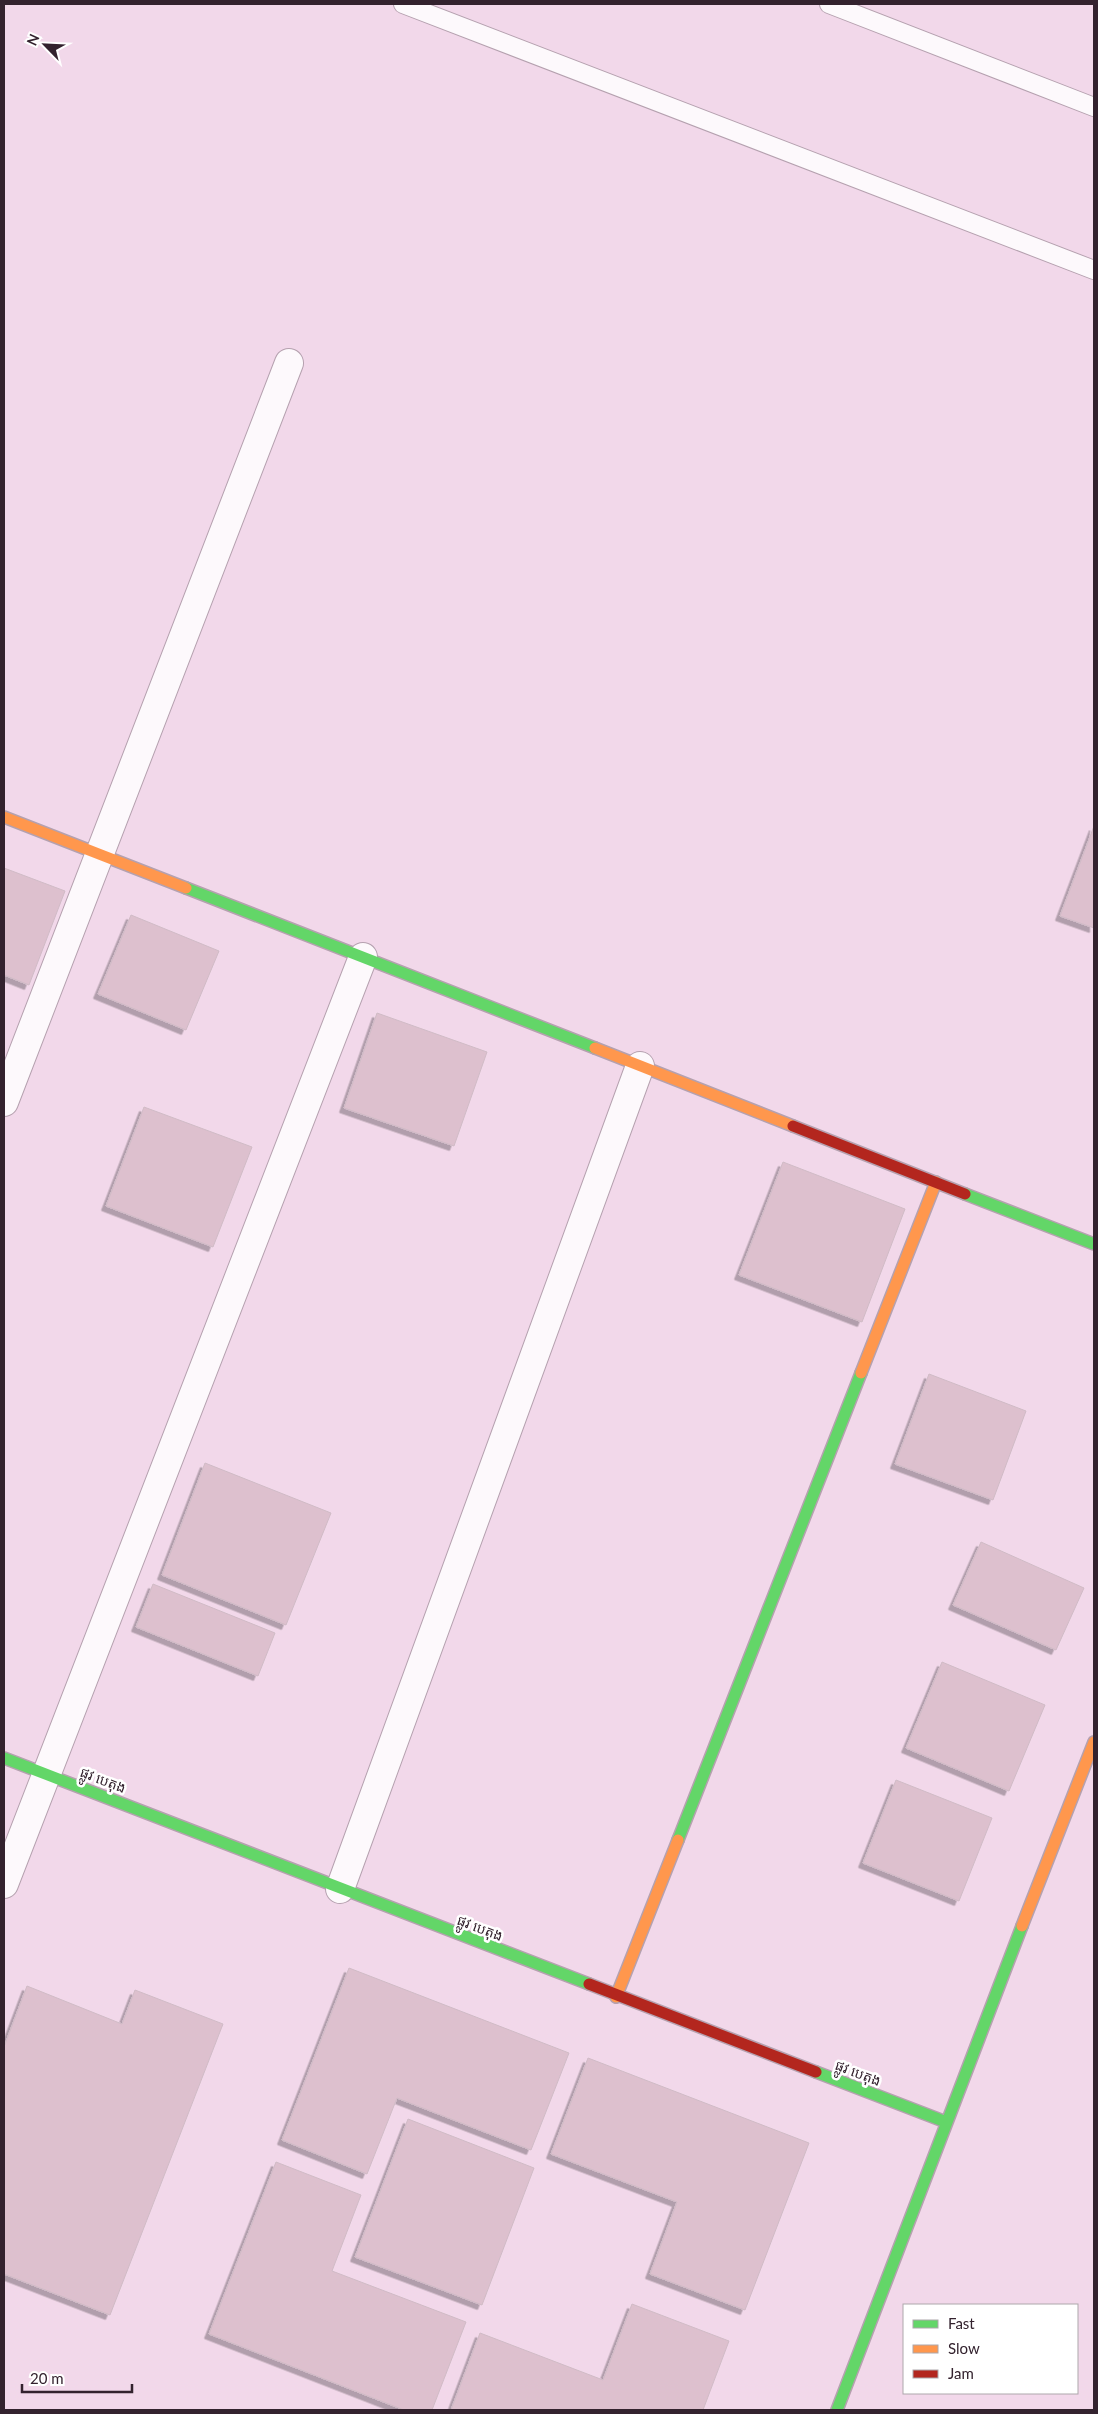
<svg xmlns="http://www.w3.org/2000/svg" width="1098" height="2414" viewBox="0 0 1098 2414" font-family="Lato,'Noto Sans Khmer',sans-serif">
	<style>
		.building { fill: #ddc0ce; stroke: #d0bbc6; filter: url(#shadow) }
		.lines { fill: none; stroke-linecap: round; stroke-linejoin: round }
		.lane-casing { stroke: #b5a1af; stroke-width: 20 }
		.street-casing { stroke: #b5a1af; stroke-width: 30 }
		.fast-casing { stroke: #b5a1af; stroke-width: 14 }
		.slow-casing { stroke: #b5a1af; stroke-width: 14 }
		.jam-casing { stroke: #b5a1af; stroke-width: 14 }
		.lane { stroke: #fdf9fc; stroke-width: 18 }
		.street { stroke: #fdf9fc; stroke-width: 28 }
		.fast { stroke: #63d668; stroke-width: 11 }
		.slow { stroke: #ff974d; stroke-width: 11 }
		.jam { stroke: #b3261e; stroke-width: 11 }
		.labels { text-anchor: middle; stroke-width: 5; stroke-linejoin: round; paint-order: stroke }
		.street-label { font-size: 14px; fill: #33222e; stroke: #fff }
	</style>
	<defs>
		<filter id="shadow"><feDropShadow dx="-4.5" dy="4.5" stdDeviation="0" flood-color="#0004"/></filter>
	</defs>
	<rect width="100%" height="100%" fill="#f2d8ea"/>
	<path class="building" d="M1094 826V928L1060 916Z
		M4 868 65 891 29 985 4 975Z
		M131 915 219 951 186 1030 98 994Z
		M377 1013 487 1052 454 1146 344 1108Z
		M144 1107 252 1147 213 1247 106 1206Z
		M783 1162 905 1209 862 1322 739 1275Z
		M929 1374 1026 1411 993 1500 895 1464Z
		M205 1463 331 1513 286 1625 162 1575Z
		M981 1542 1084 1588 1056 1650 953 1605Z
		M153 1584 275 1633 258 1676 136 1627Z
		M942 1662 1045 1705 1009 1791 906 1748Z
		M896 1780 992 1818 959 1901 863 1863Z
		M349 1968 569 2053 531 2150 397 2098 367 2174 282 2140Z
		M27 1986 122 2024 135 1990 223 2024 110 2315 4 2274V2047Z
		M588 2058 809 2143 745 2310 650 2274 677 2202 551 2154Z
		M408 2119 534 2168 482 2305 355 2257Z
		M276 2162 361 2195 332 2271 466 2322 432 2410H404L209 2334Z
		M632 2304 729 2341 703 2410H451L480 2333 603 2380Z"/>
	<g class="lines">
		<g class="lane-casing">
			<path id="lane" d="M403 4 1094 270
				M829 4 1094 107"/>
		</g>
		<g class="street-casing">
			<path id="street" d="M4 1102 289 363
				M4 1884 363 957
				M340 1889 640 1066"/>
		</g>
		<g class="fast-casing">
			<path id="fast" d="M186 888 595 1048
				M965 1194 1094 1244
				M4 1758 589 1984
				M678 1840 861 1373
				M816 2072 946 2122
				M837 2410 1022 1926"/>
		</g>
		<g class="slow-casing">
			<path id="slow" d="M4 817 186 888
				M595 1048 793 1126
				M861 1373 936 1182
				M1022 1926 1094 1742
				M616 1997 678 1840"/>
		</g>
		<g class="jam-casing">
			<path id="jam" d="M793 1126 965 1194
				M589 1984 816 2072"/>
		</g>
		<use href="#lane" class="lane"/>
		<use href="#street" class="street"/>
		<use href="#fast" class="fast"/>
		<use href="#slow" class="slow"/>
		<use href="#jam" class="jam"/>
	</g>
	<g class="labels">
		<g class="street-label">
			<text transform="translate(103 1780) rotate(21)" y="5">ផ្លូវ បេតុង</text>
			<text transform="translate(480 1928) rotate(21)" y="5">ផ្លូវ បេតុង</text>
			<text transform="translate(858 2073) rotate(21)" y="5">ផ្លូវ បេតុង</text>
		</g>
	</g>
	<rect width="1098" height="2414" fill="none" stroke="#33222e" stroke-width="10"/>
	<rect x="903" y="2304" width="175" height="90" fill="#ffffff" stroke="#ada7ab"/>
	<rect x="913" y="2320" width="25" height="8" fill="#63d668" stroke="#ada7ab"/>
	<text x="948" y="2329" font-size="15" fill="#33222e">Fast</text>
	<rect x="913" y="2345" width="25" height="8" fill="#ff974d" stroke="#ada7ab"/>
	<text x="948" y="2354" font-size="15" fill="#33222e">Slow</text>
	<rect x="913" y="2370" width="25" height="8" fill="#b3261e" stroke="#ada7ab"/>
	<text x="948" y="2379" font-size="15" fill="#33222e">Jam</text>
	<g transform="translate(45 45) rotate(294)" stroke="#ffffff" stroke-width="4" paint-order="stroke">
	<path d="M0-4L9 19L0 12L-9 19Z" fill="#33222e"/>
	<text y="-8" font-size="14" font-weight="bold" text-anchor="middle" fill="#33222e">N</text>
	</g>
	<path d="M22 2384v8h110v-8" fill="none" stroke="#33222e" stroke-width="2.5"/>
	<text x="30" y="2384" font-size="15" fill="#33222e" stroke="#ffffff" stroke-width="4" paint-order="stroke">20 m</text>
</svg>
